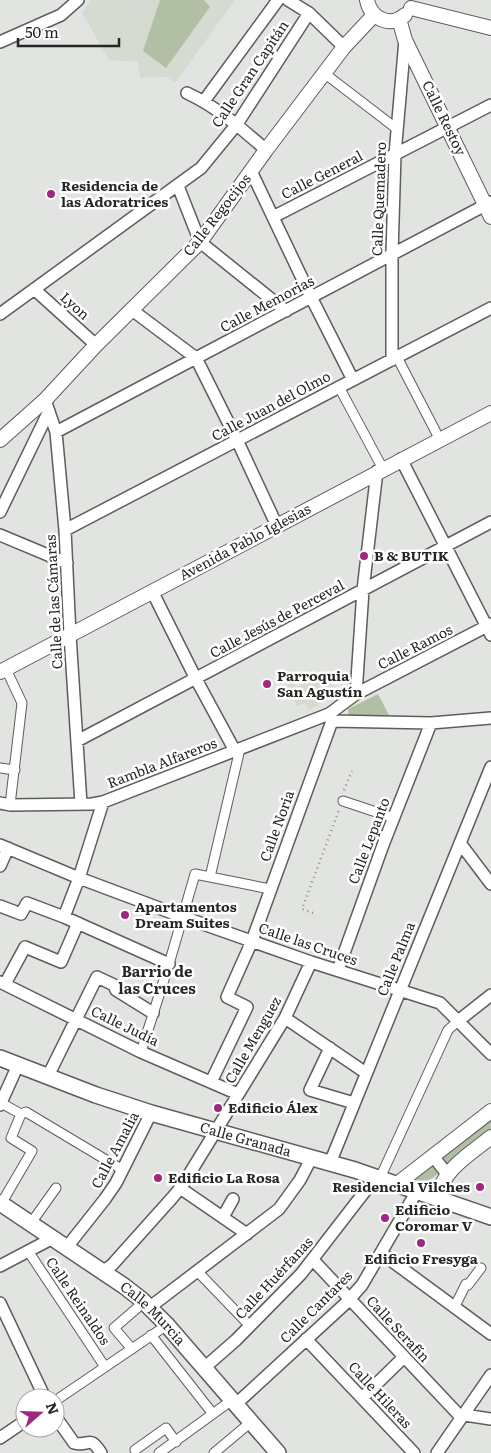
<svg xmlns="http://www.w3.org/2000/svg" width="491" height="1453" viewBox="0 0 491 1453" font-family="Literata,serif">
	<style>
		.built { fill: #d5dbd0 }
		.green { fill: #b1c0a5 }
		.lines { fill: none; stroke-linecap: round; stroke-linejoin: round }
		.pedestrian-casing { stroke: #5c5e5a; stroke-width: 11 }
		.minor-casing { stroke: #5c5e5a; stroke-width: 14 }
		.tertiary-casing { stroke: #5c5e5a; stroke-width: 16 }
		.secondary-casing { stroke: #5c5e5a; stroke-width: 18 }
		.path { stroke: #8e908d; stroke-width: 2.5; stroke-dasharray: 1 4; stroke-linecap: butt }
		.pedestrian { stroke: #fff; stroke-width: 9 }
		.minor { stroke: #fff; stroke-width: 11 }
		.tertiary { stroke: #fff; stroke-width: 14 }
		.secondary { stroke: #fff; stroke-width: 15 }
		.poi-dot { fill: #9f2780; stroke: #fff; stroke-width: 2 }
		.labels { text-anchor: middle; stroke-width: 5; stroke-linejoin: round; paint-order: stroke }
		.street-label { font-size: 14px; fill: #262725; stroke: #fff }
		.poi-label { font-size: 14px; font-weight: bold; fill: #262725; stroke: #fff; text-anchor: start }
		.neighbourhood-label { font-size: 15px; font-weight: bold; fill: #262725; stroke: #fff }
	</style>
	<rect width="100%" height="100%" fill="#e2e4e1"/>
	<path class="built" d="M91 0H235L175 83 167 77 140 78 138 62 109 60 82 13Z
		M322 674 339 691 334 697 308 710 305 703 297 706 287 685 294 682 296 687Z"/>
	<path class="green" d="M160 0H204L210 7 166 68 143 51Z
		M378 694 390 717 349 715 348 709Z
		M491 1116V1133L426 1183 419 1184 416 1182 415 1175Z"/>
	<g class="lines">
		<g class="pedestrian-casing">
			<path id="pedestrian" d="M324 73 397 129
				M397 357 440 440
				M339 387 383 469
				M6 669 22 703 10 805
				M0 768 15 770
				M343 801 394 818
				M210 877 240 749
				M141 1052 169 964 195 874 270 889
				M1 1103 21 1114 11 1138 32 1151 1 1204
				M21 1114 26 1112 123 1170
				M380 1178 448 1030 458 1021
				M31 1223 56 1188
				M28 1251 105 1367
				M197 1271 250 1326
				M454 1308 466 1284 468 1285 481 1268
				M151 1335 213 1414
				M132 1349 114 1328 144 1302
				M55 1401 167 1325
				M135 1450 166 1428 176 1442
				M159 1453 232 1400
				M214 1453 251 1422"/>
		</g>
		<g class="minor-casing">
			<path id="minor" d="M288 0 309 13 344 47
				M0 42 61 15 78 0
				M187 93C217 107 241 128 266 150
				M204 101 278 0
				M251 171 311 297 353 380
				M178 186 200 242 286 311
				M273 217 491 105
				M34 289 96 345
				M132 310 196 358 237 440 277 526
				M0 314 201 168 237 124 309 13
				M392 360V254L395 154 405 40
				M45 400 56 432 65 530 70 635 81 804
				M56 432 491 202
				M401 459 491 635
				M0 512 49 411
				M65 530 491 308
				M0 535 67 563
				M152 591 196 679 235 751
				M356 694 363 590 377 471
				M332 721 431 723 491 718
				M77 741 491 522
				M0 803 10 805 92 804 103 802 329 714 356 694 491 624
				M460 843 491 884
				M0 845 79 878 183 917 311 962 440 1003 491 1054
				M0 866 8 848
				M0 906 21 914 27 903 64 917 169 964
				M64 917 79 878 103 802
				M338 970 383 845 431 723
				M0 982 141 1052 238 1094
				M5 984 25 947 61 962 78 923
				M285 1018 366 1073
				M458 1021 491 995
				M330 1048 310 1090 354 1103
				M48 1076 97 977 114 985 116 990 153 1013
				M211 1082 247 1007 227 997 252 941 332 721
				M0 1105 18 1065
				M433 1156 447 1174
				M330 1163 491 767
				M180 1188 247 1234
				M223 1217 233 1199
				M67 1247 105 1199 116 1183 151 1113
				M381 1253 491 1334
				M313 1260 458 1414 491 1419
				M0 1266 53 1238
				M102 1272 112 1265 172 1198 182 1186 285 1018 311 962
				M0 1303 45 1398
				M150 1307 279 1209 300 1180 312 1157
				M306 1339 414 1453
				M204 1368 236 1340 301 1274 376 1177
				M362 1398 404 1357
				M236 1404 346 1303 362 1285 417 1191
				M55 1416 74 1443C90 1447 89 1434 101 1453
				M0 1438 25 1421
				M437 1453 491 1375"/>
		</g>
		<g class="tertiary-casing">
			<path id="tertiary" d="M367 0C371 19 390 28 405 15
				M411 8 491 28
				M399 19 405 40 491 217
				M0 440 45 400 96 345 200 242 266 150 344 47 374 15
				M0 672 491 413
				M397 1184 491 1111
				M437 1198C443 1169 469 1155 491 1137"/>
		</g>
		<g class="secondary-casing">
			<g id="secondary">
				<path id="s1" d="M0 1058 96 1095 151 1113 355 1170 491 1217"/>
				<path id="s2" d="M0 1203 124 1286 142 1300 166 1324 278 1453"/>
			</g>
		</g>
		<path class="path" d="M344 790 352 771
			M313 913 302 909 339 810"/>
		<use href="#pedestrian" class="pedestrian"/>
		<use href="#minor" class="minor"/>
		<use href="#tertiary" class="tertiary"/>
		<use href="#secondary" class="secondary"/>
	</g>
	<g class="poi-dot">
		<circle cx="51" cy="194" r="5"/>
		<circle cx="364" cy="556" r="5"/>
		<circle cx="267" cy="684" r="5"/>
		<circle cx="125" cy="915" r="5"/>
		<circle cx="218" cy="1108" r="5"/>
		<circle cx="158" cy="1178" r="5"/>
		<circle cx="480" cy="1187" r="5"/>
		<circle cx="385" cy="1218" r="5"/>
		<circle cx="421" cy="1243" r="5"/>
	</g>
	<g class="labels">
		<g class="street-label">
			<text transform="translate(250 74) rotate(-56)" y="5">Calle Gran Capitán</text>
			<text transform="translate(444 118) rotate(64)" y="5">Calle Restoy</text>
			<text transform="translate(322 175) rotate(-27)" y="5">Calle General</text>
			<text transform="translate(379 199) rotate(-88)" y="5">Calle Quemadero</text>
			<text transform="translate(217 215) rotate(-52)" y="5">Calle Regocijos</text>
			<text transform="translate(267 304) rotate(-28)" y="5">Calle Memorias</text>
			<text transform="translate(75 306) rotate(42)" y="5">Lyon</text>
			<text transform="translate(271 406) rotate(-28)" y="5">Calle Juan del Olmo</text>
			<text transform="translate(245 542) rotate(-28)" y="5">Avenida Pablo Iglesias</text>
			<text transform="translate(54 602) rotate(-93)" y="5">Calle de las Cámaras</text>
			<text transform="translate(277 619) rotate(-28)" y="5">Calle Jesús de Perceval</text>
			<text transform="translate(415 647) rotate(-27)" y="5">Calle Ramos</text>
			<text transform="translate(162 763) rotate(-21)" y="5">Rambla Alfareros</text>
			<text transform="translate(277 826) rotate(-70)" y="5">Calle Noria</text>
			<text transform="translate(369 841) rotate(-69)" y="5">Calle Lepanto</text>
			<text transform="translate(308 944) rotate(19)" y="5">Calle las Cruces</text>
			<text transform="translate(396 959) rotate(-68)" y="5">Calle Palma</text>
			<text transform="translate(125 1026) rotate(26)" y="5">Calle Judía</text>
			<text transform="translate(253 1040) rotate(-60)" y="5">Calle Menguez</text>
			<text dy="5" stroke="none"><textPath href="#s1" startOffset="259">Calle Granada</textPath></text>
			<text transform="translate(115 1150) rotate(-62)" y="5">Calle Amalia</text>
			<text transform="translate(274 1278) rotate(-47)" y="5">Calle Huérfanas</text>
			<text transform="translate(78 1301) rotate(56)" y="5">Calle Reinaldos</text>
			<text transform="translate(316 1307) rotate(-45)" y="5">Calle Cantares</text>
			<text dy="5" stroke="none"><textPath href="#s2" startOffset="189">Calle Murcia</textPath></text>
			<text transform="translate(398 1329) rotate(47)" y="5">Calle Serafín</text>
			<text transform="translate(380 1395) rotate(47)" y="5">Calle Hileras</text>
		</g>
		<g class="poi-label">
			<text x="61" y="191">Residencia de<tspan x="61" dy="16">las Adoratrices</tspan></text>
			<text x="374" y="561">B &amp; BUTIK</text>
			<text x="277" y="681">Parroquia<tspan x="277" dy="16">San Agustín</tspan></text>
			<text x="135" y="912">Apartamentos<tspan x="135" dy="16">Dream Suites</tspan></text>
			<text x="228" y="1113">Edificio Álex</text>
			<text x="168" y="1183">Edificio La Rosa</text>
			<text x="470" y="1192" text-anchor="end">Residencial Vilches</text>
			<text x="395" y="1215">Edificio<tspan x="395" dy="16">Coromar V</tspan></text>
			<text x="421" y="1264" text-anchor="middle">Edificio Fresyga</text>
		</g>
		<g class="neighbourhood-label">
			<text x="157" y="977">Barrio de<tspan x="157" dy="17">las Cruces</tspan></text>
		</g>
	</g>
	<g transform="translate(40 1413) rotate(70)"><circle r="24" fill="#ffffff" stroke="#a8a9a8"/>
	<path d="M0-4L9 19L0 12L-9 19Z" fill="#9f2780"/>
	<text y="-8" font-size="14" font-weight="bold" text-anchor="middle" fill="#262725">N</text>
	</g>
	<path d="M18 38v8h101v-8" fill="none" stroke="#262725" stroke-width="2.5"/>
	<text x="25" y="38" font-size="15" fill="#262725" stroke="#ffffff" stroke-width="4" paint-order="stroke">50 m</text>
</svg>
